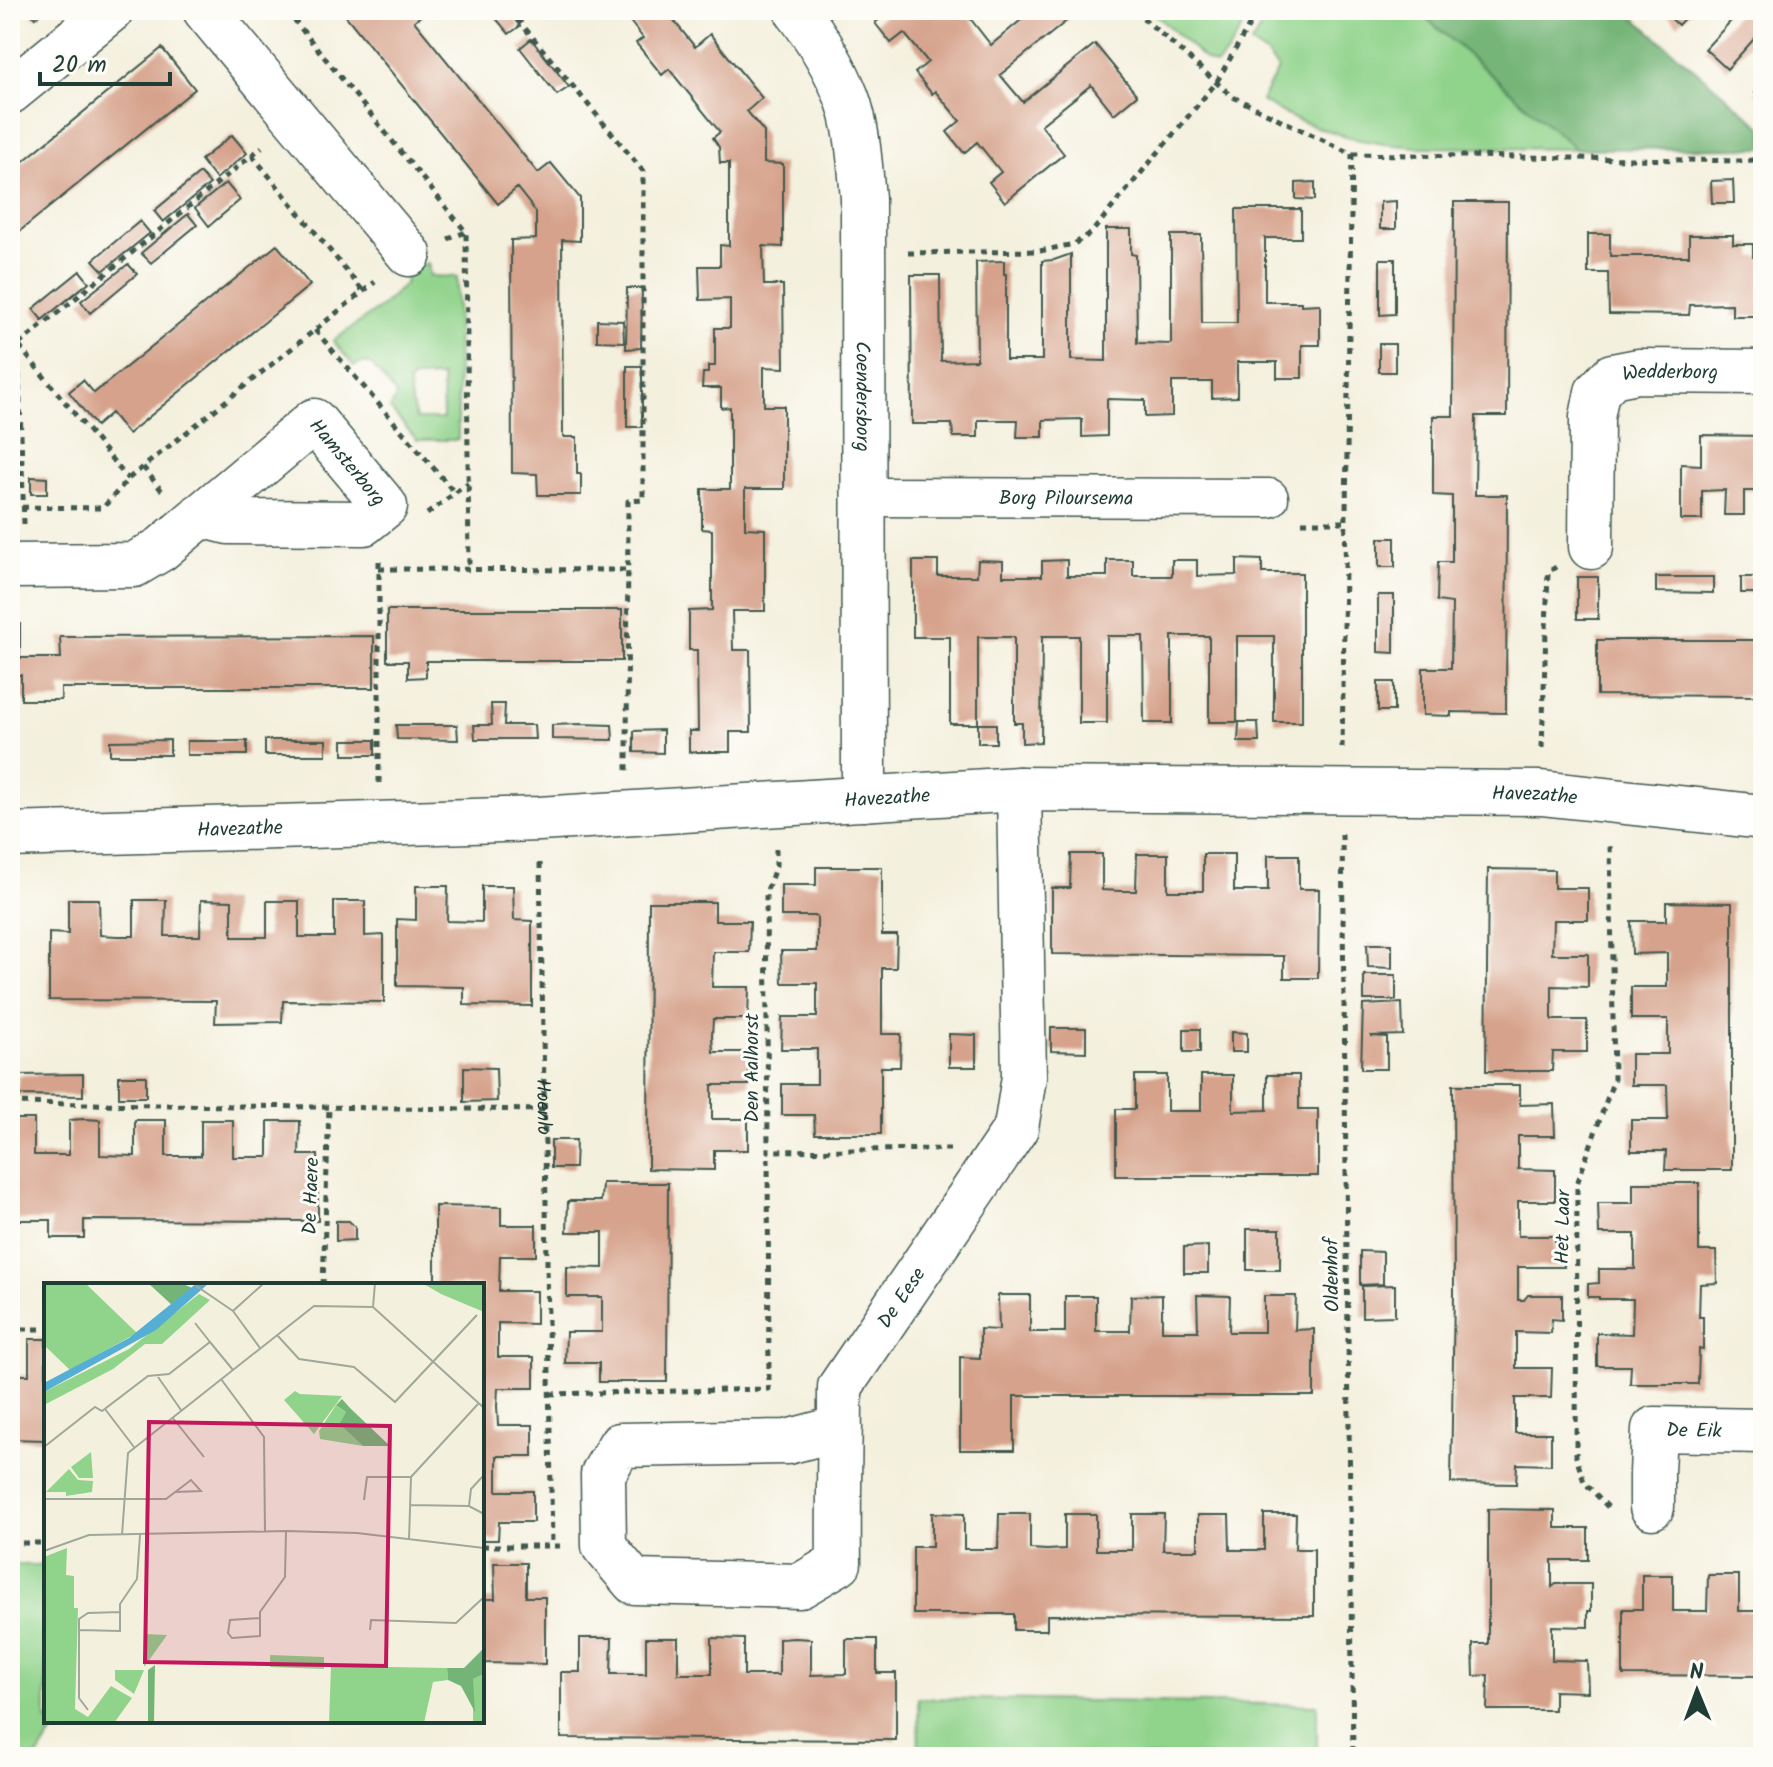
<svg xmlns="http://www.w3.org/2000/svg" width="1773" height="1767" viewBox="0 0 1773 1767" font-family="Kalam,sans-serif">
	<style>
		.green { fill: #90d38b; stroke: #588860; stroke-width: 2; fill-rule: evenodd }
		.forest { fill: #74b577; stroke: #4a7956; stroke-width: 2 }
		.building { fill: #d6a28b }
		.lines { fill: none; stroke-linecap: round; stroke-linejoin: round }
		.pedestrian-casing { stroke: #3f584e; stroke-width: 41 }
		.minor-casing { stroke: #3f584e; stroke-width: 47 }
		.tertiary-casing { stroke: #3f584e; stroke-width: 47 }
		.path { stroke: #3f584e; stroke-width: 5; stroke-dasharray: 6 6; stroke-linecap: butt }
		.pedestrian { stroke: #fff; stroke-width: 38 }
		.minor { stroke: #fff; stroke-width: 44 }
		.tertiary { stroke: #fff; stroke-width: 44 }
		.labels { text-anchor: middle; stroke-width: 6; stroke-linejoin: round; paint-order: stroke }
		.street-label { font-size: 20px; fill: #1f3d34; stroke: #fdfcf7 }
		.inset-road { fill: none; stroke: #9fa89a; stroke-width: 2 }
		.view { fill: #c2185b; fill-opacity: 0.15; stroke: #c2185b; stroke-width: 4 }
		.inset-edge { fill: none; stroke: #1f3d34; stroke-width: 4 }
	</style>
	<rect width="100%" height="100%" fill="#fdfcf7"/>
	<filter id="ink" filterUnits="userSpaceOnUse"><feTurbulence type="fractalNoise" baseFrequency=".0125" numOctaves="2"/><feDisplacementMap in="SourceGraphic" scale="16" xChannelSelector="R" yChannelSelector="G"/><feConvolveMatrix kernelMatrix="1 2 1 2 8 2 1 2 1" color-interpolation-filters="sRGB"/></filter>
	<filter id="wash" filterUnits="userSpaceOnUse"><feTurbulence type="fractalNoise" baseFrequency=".006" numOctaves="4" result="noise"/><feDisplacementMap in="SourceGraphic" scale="32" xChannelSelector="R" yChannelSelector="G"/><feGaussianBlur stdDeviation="1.8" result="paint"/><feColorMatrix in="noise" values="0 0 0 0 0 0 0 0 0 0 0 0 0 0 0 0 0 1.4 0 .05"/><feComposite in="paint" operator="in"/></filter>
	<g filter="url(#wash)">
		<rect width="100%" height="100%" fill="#f4f0de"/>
		<path class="green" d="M1150 10H1251C1241 28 1232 51 1216 65L1206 60Z
			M1271 10H1417L1576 149 1417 147 1384 144 1355 139 1322 129 1290 117 1261 101 1278 69 1266 54 1251 44Z
			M428 263 430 276 457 277 458 440H417L390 409 396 398 395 393 373 366C365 361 361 362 354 366L333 341 382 306 405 284 406 280 404 270ZM442 377 443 419H416C413 406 408 395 409 382L414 378Z
			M10 1565H46V1721H60L37 1757H10Z
			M918 1698 1317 1705V1757H919Z"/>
		<path class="forest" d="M1417 10H1625L1763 128V148L1576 149Z"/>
		<g id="blocks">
			<path class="building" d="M29 10H45L35 18Z
				M341 10H422L425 13 414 21 538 173 551 163 580 198V241L562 240 563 437H577V474H581V495H538L537 474 512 473 511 240 536 239V212L517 188 498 204Z
				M489 10H507L520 26 509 34Z
				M621 10H678L670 16 695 47 710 34 762 98 747 111 764 132V163L783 164V247L763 246 764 285H783L784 368 764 367V406H784V489H745V528L765 529V611H732L733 650H750L751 732H730V752H689V731H698L697 650H689V611L712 610V530L702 529V489H730V407L721 408V388H702L703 373H708V366H715V328H730V299L700 300 699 266H720V245L729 246V163H720L719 147 713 138 720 132 669 69 662 75 636 43 643 38Z
				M885 10H978L969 17 991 45 1033 10H1080L1000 75 1023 102 1095 44 1137 95 1114 114 1091 85 1041 125 1064 154 1005 202 989 182 1001 172 977 142 964 153 947 132 960 121 935 91 932 94 915 73 928 62 904 33 891 43 875 23 887 13Z
				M1662 10H1692L1678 25Z
				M1741 10H1763V29L1727 69 1705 49Z
				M531 39 569 87 557 95 520 48Z
				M162 48 195 89 10 239V172Z
				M1763 84V101L1755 93Z
				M232 135 247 153 216 179 201 160Z
				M200 173 210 184 163 222 154 211Z
				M1733 180 1734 203H1712L1711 181Z
				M1315 182V200L1296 199V183Z
				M226 183 240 200 209 226 195 208Z
				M1396 201V229H1380V202Z
				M1454 202H1508L1507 416H1476L1475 495H1507L1506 713 1451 712V716L1423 715V668H1451L1452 603 1437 601 1438 562H1452V496L1433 495V416H1453Z
				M1236 209H1301V238H1265V302H1301V305L1320 304V345H1302V378H1277V362H1237V397L1212 398V382H1172V416L1145 417V400L1107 399V436L1082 437V419L1043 420V437H1017L1018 420H978V437H953L952 424H912L911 275H940L941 361 977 360 976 262 1004 261V274H1006V360H1042V261L1054 260 1071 254V360L1106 361V229H1131V254L1136 255 1137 343 1171 344V235H1201L1202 323H1237Z
				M188 214 197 225 151 263 141 253Z
				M140 221 150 233 103 271 93 260Z
				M1588 234H1610V256H1689V235H1733V244H1753V257H1763V316H1732V304L1690 305 1689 315 1609 314 1608 273H1588Z
				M277 245 310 285 128 434 111 413 96 426 69 392 83 380 94 393Z
				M1380 259H1395V314L1380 315Z
				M128 264 137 274 90 313 81 301Z
				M80 271 89 282 42 320 33 309Z
				M627 288H642L641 348 626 349Z
				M597 320 623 321 624 342 597 341Z
				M1379 344H1395V372H1379Z
				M627 366H642V427H627Z
				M1701 435 1763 436V491H1744V515H1724L1725 490 1702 491V520H1681V464L1701 465Z
				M31 477 47 478V494H31Z
				M1379 538H1395V567H1379Z
				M1759 550H1763V566H1759Z
				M1237 559 1262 560V573H1302V722H1274V636H1237V722H1209V636H1172V723H1144L1143 636H1107V723H1079V636H1042L1041 742 1022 743V723H1014V637H978V724H996V743H978V724H950V637H913V561H938V576H977L978 560 1003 561V576H1042V561L1067 560V576H1107V560H1133V576H1172V560H1197V576L1237 575Z
				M1577 577H1598V619H1577Z
				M1656 577H1713V593L1656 592Z
				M1741 577H1763V593H1741Z
				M1378 595H1394V653L1378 652Z
				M387 610H622V661H426V677L408 678V661H387Z
				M10 624H20V658H61L60 637 374 636V688H61V700H21V675H10Z
				M1597 640H1763V696L1597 695Z
				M1378 682H1394V711H1378Z
				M491 704H505L504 725H534L535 739H475L474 725H492Z
				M1239 722H1258L1259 742H1238Z
				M582 724 612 725 613 740 552 739V725Z
				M396 725H457L458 740 397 739Z
				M663 730V753L634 752V731Z
				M170 740V755H110V741Z
				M265 740H326V755H265Z
				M343 740H375V755H343Z
				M187 741H247V755H187Z
				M1071 854H1102V890L1120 891H1136L1137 854H1168V891H1203V854H1234V891H1268V855H1299V889H1319L1318 978H1284V956L1052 954V888H1070Z
				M816 867H882V935H897L896 968H882V1034H901L900 1067H881V1134H815L814 1115H782V1084H817V1049H781L782 1017H817V983H782L781 951H817V916H781V885H816Z
				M1488 869 1554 870V888H1588V920H1553L1552 954H1588V987L1552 986V1020H1587V1052H1553L1552 1071H1486Z
				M416 886H448L447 921 482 922V886H513L514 920 532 921V1006L464 1005V987L397 986V919L416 920Z
				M68 899H99L100 935 117 936H134V900H166L165 936H200L201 900 232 901V937H267V901H299V937H334V901H365V936L384 935V1002L283 1001 282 1022 215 1023 216 1001 49 1000V933L68 934Z
				M649 902H715V921H750L749 952H713L712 987H749L748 1019H713L712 1036 713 1052H748L749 1085H712V1119H748V1150H714V1170L648 1169Z
				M1666 902 1732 903V1170H1665L1666 1151H1631V1120H1668L1667 1085H1631V1054H1668V1019H1631V987H1667V953L1632 954 1631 921H1666Z
				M1367 944H1392V968L1368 967Z
				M1364 975H1396V1000H1364Z
				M1402 1003 1403 1035 1370 1036 1387 1037V1069H1361L1363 1005Z
				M1051 1028H1086V1052L1051 1051Z
				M1184 1029H1200V1052H1184Z
				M1231 1032 1247 1033V1052H1231Z
				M949 1034 976 1035V1067H949Z
				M464 1067 496 1068 497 1101 464 1102Z
				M83 1074V1096L17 1095 18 1075Z
				M1135 1075H1167V1111H1201V1075H1233V1111L1267 1110V1075H1299V1109H1318V1176H1116V1109H1135Z
				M119 1076H146V1097H119Z
				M1453 1085H1520V1105L1554 1104 1555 1136H1518V1169L1555 1170V1201H1518V1236H1555V1252H1564V1267H1518V1300H1524L1528 1295H1562V1320L1552 1319 1551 1333 1516 1332V1368H1552L1551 1398H1515V1433H1551V1465L1517 1464 1516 1484 1451 1483 1454 1293Z
				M10 1119H34V1155H69V1120L84 1119 100 1120V1155L135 1156V1120H166V1156H201V1120H233V1157H268V1121H300L299 1155H318V1221L84 1220V1238H51V1220H10Z
				M551 1140H576L575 1168H551Z
				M602 1183H668L667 1382H599V1363H565L566 1332H602V1297H567V1267L603 1268V1232H567L568 1201H601Z
				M1633 1183H1699V1251H1716L1717 1283 1700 1284 1699 1317H1703V1350L1699 1349 1698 1384H1630L1631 1366H1597V1333L1632 1334 1633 1299H1599V1297H1588V1284L1599 1283V1269H1635V1234H1599L1598 1203H1633Z
				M435 1206 501 1207V1225H536V1256H500L499 1291H536V1324L498 1323V1357H534V1388H498L497 1406 498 1425H533V1456H497V1491H533V1522H499L498 1540H482V1285H435Z
				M336 1221H349L355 1227V1240L336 1241Z
				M1247 1229H1280V1270H1247Z
				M1208 1246V1273H1184V1247Z
				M1360 1251 1383 1252V1284L1360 1285Z
				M1395 1285V1316L1362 1317V1286Z
				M998 1295H1030V1332H1065V1296H1096V1331H1130L1131 1296 1162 1295V1331H1198L1197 1295 1230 1296 1229 1332H1264V1296H1296L1295 1330 1314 1329V1396H1014V1450H960V1357L980 1358V1329L999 1330Z
				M29 1339H46V1440L10 1439V1375H29Z
				M1488 1509 1555 1510V1528H1588V1560H1552V1587L1556 1584H1591V1611H1588V1627L1552 1626V1660L1587 1661 1588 1692 1554 1691V1710H1487L1488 1675 1474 1676 1473 1644H1488Z
				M932 1513 964 1514V1549H998L999 1514H1030V1549L1047 1550 1065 1549V1514H1096V1550H1132V1514H1164L1163 1550H1198V1515H1229L1230 1550H1264V1514H1296L1295 1549H1314V1616L1047 1615V1630H1014V1614H913V1547H932Z
				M494 1563H526V1597H545V1664L482 1663V1599H495Z
				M1642 1575H1673V1611H1707L1708 1575H1739V1611H1763V1676L1623 1675V1609H1642Z
				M580 1638H612L611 1674H646V1638H678V1674H712V1638L744 1639V1675H779V1639L795 1638 811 1639V1675L846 1674V1639H877V1673H896V1740L561 1738V1672H580Z"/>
		</g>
	</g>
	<g filter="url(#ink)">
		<use href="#blocks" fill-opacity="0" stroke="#3f584e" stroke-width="2"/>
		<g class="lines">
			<g class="pedestrian-casing">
				<g id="pedestrian">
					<path id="s2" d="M864 497 1269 498"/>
				</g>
			</g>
			<g class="minor-casing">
				<g id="minor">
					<path d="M205 10 409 254"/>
					<path id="s3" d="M796 10C816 36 835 67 847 98 858 127 860 167 863 198L864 799"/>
					<path d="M10 92 111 10"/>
					<path id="s4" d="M1591 547 1592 417 1597 392 1612 376 1638 371 1763 372"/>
					<path id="s5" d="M10 566 134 565 161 549 314 421 385 506 364 523 228 522 201 515"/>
					<path id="s6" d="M840 1428 787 1442 620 1445 603 1474 604 1546 634 1582 800 1586 839 1563C838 1504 840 1446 840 1387L1016 1128 1024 1077 1019 789"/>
					<path id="s7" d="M1652 1507V1473L1654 1429 1763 1431"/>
				</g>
			</g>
			<g class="tertiary-casing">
				<g id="tertiary">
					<path id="s8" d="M10 835 539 819 1019 789 1541 793 1763 817"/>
				</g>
			</g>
			<g class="path">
				<path d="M286 10 466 232 469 570"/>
				<path d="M510 10 643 171V500L628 501 627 771"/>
				<path d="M1134 10 1233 97 1352 154 1742 161 1763 159"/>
				<path d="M252 155 363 291"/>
				<path d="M448 239 466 232"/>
				<path d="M908 253 1040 251 1074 244 1091 233 1216 83 1258 10"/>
				<path d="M315 330 455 493"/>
				<path d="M19 346 128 479"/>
				<path d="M143 467 162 491"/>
				<path d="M10 507 103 508 128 479 375 282"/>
				<path d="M427 514 468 483"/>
				<path d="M1302 522H1345"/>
				<path d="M24 524 18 345 262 147"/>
				<path d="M379 569 626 570"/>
				<path d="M1342 748 1352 154"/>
				<path d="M1542 748 1548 572 1556 567"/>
				<path d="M379 783V561"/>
				<path d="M1342 834 1353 1757"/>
				<path d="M776 849V865L766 893 768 1151 950 1149"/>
				<path id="s1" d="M540 863 552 1546"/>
				<path d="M10 1103 544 1110"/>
				<path d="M323 1285 329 1107"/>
				<path d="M10 1329H46"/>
				<path d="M550 1394 769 1389 768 1151"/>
				<path d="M1608 1507 1584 1482 1576 1457 1577 1184 1614 1079 1610 842"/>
				<path d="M10 1543H46"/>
				<path d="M482 1546H563"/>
			</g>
			<use href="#pedestrian" class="pedestrian"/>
			<use href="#minor" class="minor"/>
			<use href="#tertiary" class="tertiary"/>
		</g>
	</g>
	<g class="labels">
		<g class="street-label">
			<text dy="7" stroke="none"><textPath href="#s4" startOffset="236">Wedderborg</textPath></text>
			<text dy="7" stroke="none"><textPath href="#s3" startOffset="402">Coendersborg</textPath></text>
			<text dy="7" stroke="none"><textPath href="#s5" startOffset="408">Hamsterborg</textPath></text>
			<text dy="7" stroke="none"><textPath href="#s2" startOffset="202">Borg Piloursema</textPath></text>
			<text dy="7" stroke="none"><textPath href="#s8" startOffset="1526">Havezathe</textPath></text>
			<text dy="7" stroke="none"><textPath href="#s8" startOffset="878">Havezathe</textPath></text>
			<text dy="7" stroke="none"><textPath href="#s8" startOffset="230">Havezathe</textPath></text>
			<text transform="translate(751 1068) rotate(-90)" y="7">Den Aalhorst</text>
			<text dy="7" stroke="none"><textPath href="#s1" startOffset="244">Hoenlo</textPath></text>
			<text transform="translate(310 1196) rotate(-88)" y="7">De Haere</text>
			<text transform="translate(1562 1227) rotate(-89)" y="7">Het Laar</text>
			<text transform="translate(1331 1275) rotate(-91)" y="7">Oldenhof</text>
			<text dy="7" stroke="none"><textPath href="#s6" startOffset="870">De Eese</textPath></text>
			<text dy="7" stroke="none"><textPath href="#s7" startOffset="118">De Eik</textPath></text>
		</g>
	</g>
	<g transform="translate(44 1283)">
		<rect width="440" height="440" fill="#f4f0de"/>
		<path d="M0 0H41L93 50 26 87 0 62ZM378 0H440V29L397 11ZM155 11 166 17 118 61H101L69 86 0 122V109L85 66ZM251 108 256 111 298 113 270 151 240 117ZM292 122 302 129 295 141 319 163 276 156 275 148ZM47 169 49 195H35L27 184ZM25 186 34 197 49 198 48 209 22 213V209H2ZM23 265 22 292 30 293V325H34L31 426 44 434 67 403 88 415 70 440H0V274ZM100 351 123 352 101 383H100ZM226 372 280 374V386L226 384ZM287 383 403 385 404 397 389 399 380 440H285ZM71 387H100L90 411 71 397ZM440 391V440H429V396Z" fill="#90d38b"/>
		<path d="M104 0H137L148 5 129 23ZM298 116 306 125 346 163H319L295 141 302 129 292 122ZM440 365V391L429 396 431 429 417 403 404 397 403 385H420ZM111 382 110 439H104V387Z" fill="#74b577"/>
		<path d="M153 0H165L112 47 0 109V100L85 55Z" fill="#55aed3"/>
		<path class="inset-road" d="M148 0 189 28M329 24 331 0M151 40 166 59M233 52 255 76 310 84 351 119 433 32M216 65 189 28 220 0M114 94 137 127M177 96 220 154 221 249M61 126 90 164M128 134 160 174M0 164 51 124 58 128 104 93 125 91 166 59 189 87M0 216H122L147 197 157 208 131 209M320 217 323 194H367M366 222 425 223 440 231M425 223 427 206 440 192M78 252 84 170 270 23 329 24 440 125M365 257 367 194 434 121M0 268 45 252 242 248 313 250 440 265M216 335 186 337 184 350 188 355 216 353V329L241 294 242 248M35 347 76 348V321L93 296 96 252M326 347 327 337 412 340 440 314M44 427 35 415V336L44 330 76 329"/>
		<path class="view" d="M105 139 346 143 342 383 101 379Z"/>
		<rect width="440" height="440" class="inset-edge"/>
	</g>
	<rect width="1773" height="1767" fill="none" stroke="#fdfcf7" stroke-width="40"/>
	<g transform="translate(1697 1691) rotate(359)" stroke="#fdfcf7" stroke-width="6" paint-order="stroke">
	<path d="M0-6L14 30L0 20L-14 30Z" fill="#1f3d34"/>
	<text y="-12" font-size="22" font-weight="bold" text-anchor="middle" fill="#1f3d34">N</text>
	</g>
	<path d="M40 72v12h130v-12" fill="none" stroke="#1f3d34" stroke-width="4"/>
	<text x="52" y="72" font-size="24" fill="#1f3d34" stroke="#fdfcf7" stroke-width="6" paint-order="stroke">20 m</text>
</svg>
